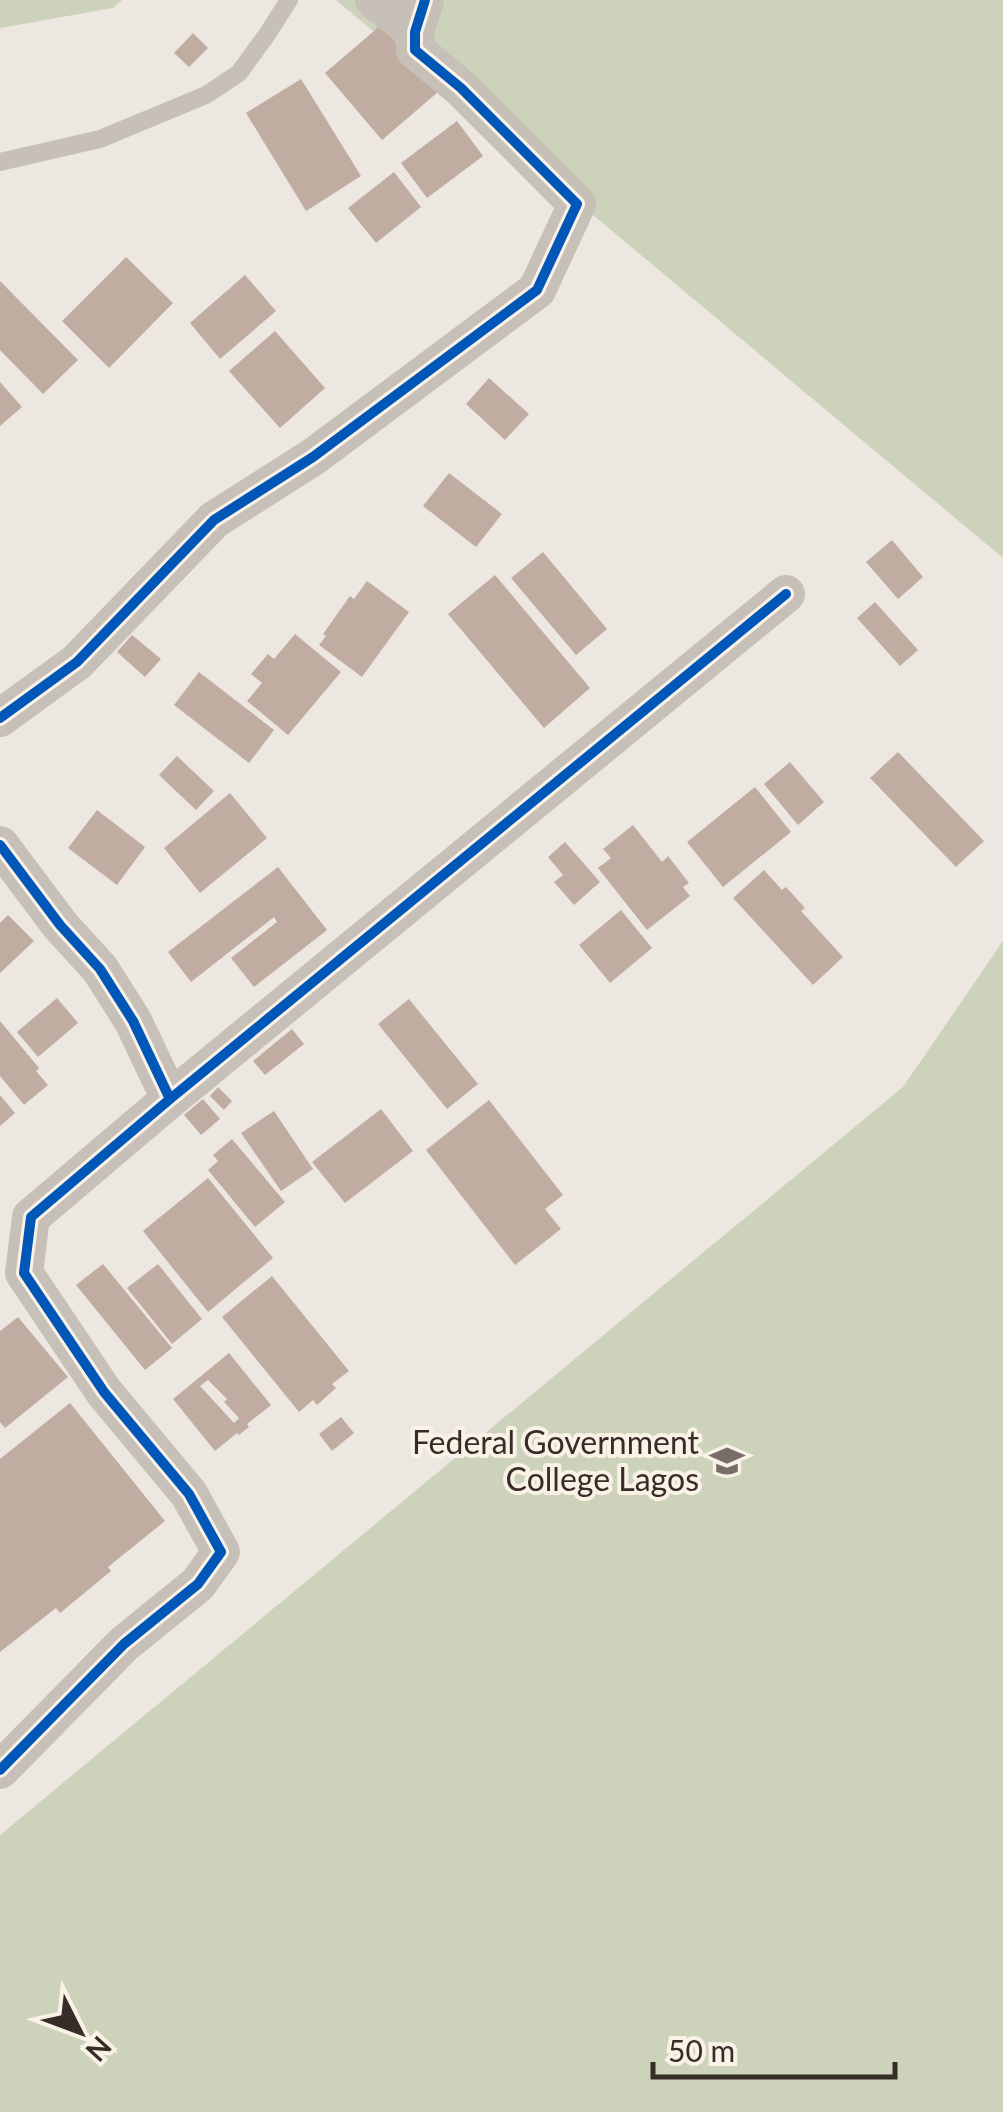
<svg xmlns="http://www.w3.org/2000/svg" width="1003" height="2112" viewBox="0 0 1003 2112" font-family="Lato,sans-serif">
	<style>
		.green { fill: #cdd3ba }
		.building { fill: #c1aca2; fill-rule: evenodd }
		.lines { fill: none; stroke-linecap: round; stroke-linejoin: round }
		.lane { stroke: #c6c0b9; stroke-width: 18 }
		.street { stroke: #c6c0b9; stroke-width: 38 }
		.cycleway-casing { stroke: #faf2e7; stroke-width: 16 }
		.cycleway { stroke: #0057b8; stroke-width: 10 }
		.labels { text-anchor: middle; stroke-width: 8; stroke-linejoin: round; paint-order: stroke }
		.poi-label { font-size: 32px; fill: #372d27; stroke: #faf2e7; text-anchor: end }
	</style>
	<rect width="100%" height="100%" fill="#ede7e1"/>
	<path class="green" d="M0 0H122L113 8 0 28Z
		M336 0H1003V558Z
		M1003 941V2112H0V1835L903 1087Z"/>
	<path class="building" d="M381 25 438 92 382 140 325 73Z
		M193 33 208 48 189 67 174 53Z
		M301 79 361 176 306 211 246 113Z
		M457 121 483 156 427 198 401 163Z
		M394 172 421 207 376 243 348 208Z
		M126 257 173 303 109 368 62 321Z
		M245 275 276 311 220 359 190 323Z
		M0 281 78 360 43 394 0 350Z
		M275 331 325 388 280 428 229 371Z
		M489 378 529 414 505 440 466 404Z
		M0 382 22 407 0 426Z
		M449 473 502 514 476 547 423 506Z
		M892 540 923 577 898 599 866 562Z
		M543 552 607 629 576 655 511 578Z
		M495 575 590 688 544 728 448 614Z
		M367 581 409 612 362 677 319 645 326 636 323 634 350 596 354 599Z
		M875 602 918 650 900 666 857 618Z
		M295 634 341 672 288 735 247 701 262 683 251 674 268 654 274 659Z
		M132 635 161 659 145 677 117 652Z
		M199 672 274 730 249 763 174 705Z
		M898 752 984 841 956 867 870 778Z
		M177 756 214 791 196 810 159 775Z
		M790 762 824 802 798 825 764 784Z
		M755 787 791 832 723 887 687 842Z
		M230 793 267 838 200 893 164 848Z
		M97 810 145 847 117 885 68 848Z
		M633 825 662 862 668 856 689 883 683 887 690 896 647 930 598 868 611 858 603 849Z
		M565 842 600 882 574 905 554 882 563 875 548 857Z
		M278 867 327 930 254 987 231 958 277 922 274 917 191 982 168 952Z
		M764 870 782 890 786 887 805 908 801 911 843 957 813 985 733 898Z
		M621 910 652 948 610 983 579 945Z
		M8 915 34 941 0 973V923Z
		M57 998 78 1023 38 1057 17 1032Z
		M409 999 478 1084 447 1109 378 1024Z
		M0 1021 39 1068 36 1071 48 1085 24 1105 0 1076Z
		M292 1029 304 1044 265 1075 253 1061Z
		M218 1087 232 1101 224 1110 210 1096Z
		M0 1095 15 1113 0 1126Z
		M203 1099 220 1119 201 1135 184 1115Z
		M489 1100 563 1195 545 1209 561 1229 515 1265 426 1150Z
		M381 1109 413 1151 345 1203 312 1162Z
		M274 1111 313 1169 281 1191 241 1133Z
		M232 1139 285 1202 255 1227 208 1170 218 1161 213 1155Z
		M208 1178 273 1258 208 1312 143 1231Z
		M103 1264 172 1348 145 1370 76 1285Z
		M158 1264 202 1319 172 1344 127 1288Z
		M272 1276 349 1371 332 1384 336 1388 317 1405 313 1400 299 1412 222 1317Z
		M18 1317 68 1377 5 1428 0 1422V1331Z
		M229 1353 271 1405 247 1424 249 1427 239 1435 237 1433 215 1451 173 1399ZM208 1380 227 1399 224 1402 239 1418 234 1423 200 1386Z
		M70 1403 165 1521 108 1567 111 1571 60 1613 56 1608 0 1652V1459Z
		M341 1417 354 1433 332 1451 319 1434Z"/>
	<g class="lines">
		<path class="lane" d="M0 162 100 139 206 95 239 73 268 33 289 0"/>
		<path class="street" d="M374 0 415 32
			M0 718 77 662 214 520 313 457 537 290 577 204 461 88 415 50V32L425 0
			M0 845 60 925 100 969 133 1021 170 1099 31 1217 24 1273 104 1392 189 1494 221 1552 198 1584 124 1644 0 1770
			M170 1099 786 594"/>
		<g class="cycleway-casing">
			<path id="cycleway" d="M0 718 77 662 214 520 313 457 537 290 577 204 461 88 415 50V32L425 0
				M0 845 60 925 100 969 133 1021 170 1099 31 1217 24 1273 104 1392 189 1494 221 1552 198 1584 124 1644 0 1770
				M170 1099 786 594"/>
		</g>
		<use href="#cycleway" class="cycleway"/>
	</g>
	<defs>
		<g id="school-bare" transform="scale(2.7)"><path d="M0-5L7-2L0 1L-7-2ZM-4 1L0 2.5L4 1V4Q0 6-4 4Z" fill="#776e68" stroke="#faf2e7" stroke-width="2.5" paint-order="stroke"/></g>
	</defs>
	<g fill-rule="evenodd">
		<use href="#school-bare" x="727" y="1461"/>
	</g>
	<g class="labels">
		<g class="poi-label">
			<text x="699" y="1454">Federal Government<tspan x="699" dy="37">College Lagos</tspan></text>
		</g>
	</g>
	<g transform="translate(80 2032) rotate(132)" stroke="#faf2e7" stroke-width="8" paint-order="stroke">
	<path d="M0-8L18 38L0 25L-18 38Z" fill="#372d27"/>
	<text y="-15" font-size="28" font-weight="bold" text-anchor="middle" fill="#372d27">N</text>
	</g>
	<path d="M653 2062v15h242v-15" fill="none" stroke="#372d27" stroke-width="5"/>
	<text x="668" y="2062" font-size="30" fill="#372d27" stroke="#faf2e7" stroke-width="8" paint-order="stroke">50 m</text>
</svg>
